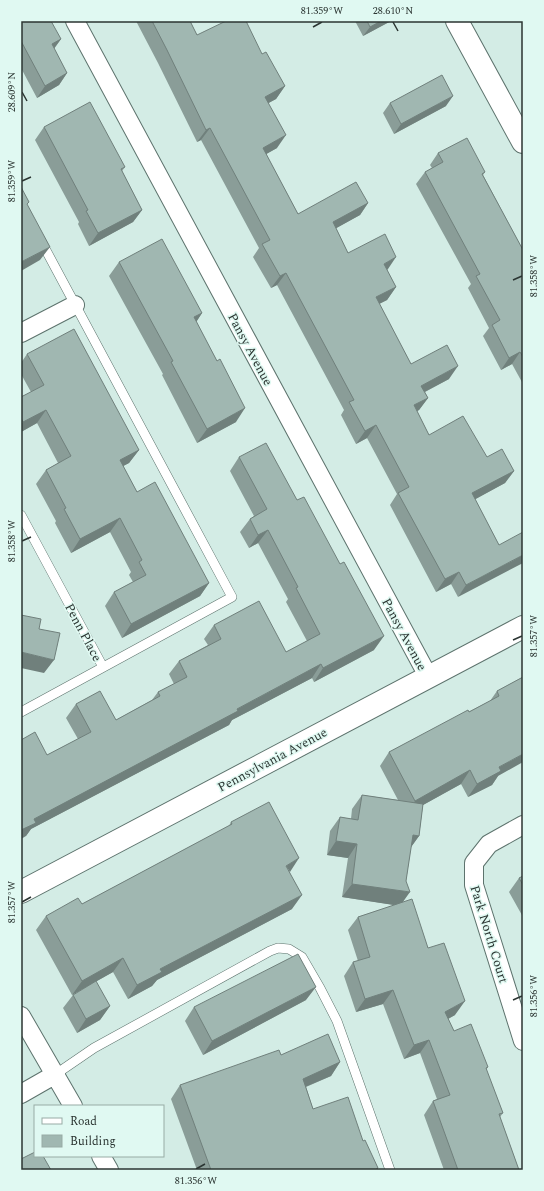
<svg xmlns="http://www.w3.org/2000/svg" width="544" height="1191" viewBox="0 0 544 1191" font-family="Spectral,serif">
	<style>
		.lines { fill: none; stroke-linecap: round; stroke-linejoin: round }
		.service-casing { stroke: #5d736d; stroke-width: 10 }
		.minor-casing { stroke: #5d736d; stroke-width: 20 }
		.tertiary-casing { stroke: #5d736d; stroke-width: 24 }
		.service { stroke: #fff; stroke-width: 9 }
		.minor { stroke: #fff; stroke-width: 18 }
		.tertiary { stroke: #fff; stroke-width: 22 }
		.wall { fill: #8a9d98 }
		.shaded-wall { fill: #70807c }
		.building { fill: #a0b7b1; stroke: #70807c }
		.ticks { fill: none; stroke: #2b3532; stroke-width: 1.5 }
		.labels { text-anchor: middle; stroke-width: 3; stroke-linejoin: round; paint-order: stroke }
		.street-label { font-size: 13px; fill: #2b3532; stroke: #e0f9f2 }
		.neatline { fill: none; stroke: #2b3532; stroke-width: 1.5 }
		.ticks-label { font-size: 10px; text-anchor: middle; fill: #2b3532 }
	</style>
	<rect width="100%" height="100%" fill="#d3ece5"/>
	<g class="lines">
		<g class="service-casing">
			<path id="service" d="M21 515 103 667
				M21 712 232 597 41 241
				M56 1074 94 1048 270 951 278 948 289 949 302 957 320 988 337 1021 390 1170"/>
		</g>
		<g class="minor-casing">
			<path id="minor" d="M75 21 428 676
				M21 333 75 305
				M523 825 489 844 474 863V885L523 1041
				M21 1016 73 1106
				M21 1094 56 1074
				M101 1156 109 1170"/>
		</g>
		<g class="tertiary-casing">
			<path id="tertiary" d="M457 21 523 142
				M21 892 523 627"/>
		</g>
		<use href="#service" class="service"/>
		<use href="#minor" class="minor"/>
		<use href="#tertiary" class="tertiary"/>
	</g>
	<path class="wall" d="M21 21 61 39 54 49 67 73 59 85 37 98 21 68Z
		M136 21H190L197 35 262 54 285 86 276 99 268 103 277 148 266 154 298 214 368 203 360 215 336 228 348 253 388 269 387 270 396 287 387 300 379 304 411 364 449 379 425 392 428 398 419 410 417 411 429 435 487 457 514 471 505 483 475 499 499 545 458 597 451 584 436 592 390 505 397 494 367 438 356 444 341 415 344 410 277 285 271 288 253 257 259 248 201 140 197 142 158 63Z
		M355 21H391L363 36Z
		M390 103 446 106 394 134 383 113Z
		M44 127 125 167 122 171 142 210 133 222 89 246 78 224 79 222 35 140Z
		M438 153 485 172 483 175 523 250V384L512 364 501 370 483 336 489 328 468 288 471 284 416 184 425 172 432 168 430 165Z
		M119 262 202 313 196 322 217 361 236 422 197 443 162 375 163 374 109 276Z
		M27 354 139 450 129 463 123 466 137 492 209 583 200 596 122 638 105 606 114 592 133 582 129 575 131 572 110 532 71 553 55 523 56 521 36 484 46 470 58 463 37 423 21 432V397L31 392 21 374V363Z
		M239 457 374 650 314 682 312 678 232 720 229 725 31 829 26 836 47 755 78 739 66 718 76 704 116 720 152 700 158 692 174 684 169 674 179 661 208 645 204 639 214 625 286 652 307 641 286 602 288 599 258 543 249 548 240 532 250 519 254 516 230 471Z
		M523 677 498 776 492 785 468 797 461 784 423 805 419 836 411 847 403 902 428 948 455 1015 448 1019 454 1031 488 1067 486 1070 503 1113 500 1117 519 1170H444L424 1115 433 1101 437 1099 420 1053 404 1059 383 1004 356 1012 344 976 353 962 358 961 348 930 358 917 395 905 342 897 348 858 327 855 330 831 340 817 351 819 352 809 362 795 398 800 380 766 389 752 490 701 497 691Z
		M231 822 290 872 292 909 157 980 152 986 128 999 113 972 72 995 36 930 46 916 82 904 229 826Z
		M523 876V917L509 892 519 878Z
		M73 995 110 1006 100 1020 77 1033 63 1008Z
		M306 1000 203 1055 185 1021 194 1007Z
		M281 1055 340 1062 331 1076 306 1087 313 1109 363 1141 378 1168 377 1170H197L171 1099 180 1085Z"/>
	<path class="shaded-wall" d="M381 21H391L363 36 370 27Z
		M61 39 52 51V44Z
		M67 73 59 85 37 98 45 86Z
		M285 86 276 99 256 110 265 97Z
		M453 96 446 106 394 134 401 124Z
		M210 128 201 140 197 142 206 130Z
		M286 135 277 148 254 161 263 148Z
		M368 203 360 215 324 235 333 222Z
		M142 210 133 222 89 246 98 233Z
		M50 247 40 260 21 271V262Z
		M396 257 388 269 375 276 384 264Z
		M286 273 277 285 271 288 280 276Z
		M396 287 387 300 367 310 376 297Z
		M202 313 193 327 194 317Z
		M520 352 512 364 501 370 509 358Z
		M458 366 449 379 413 398 421 386Z
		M428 398 419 410 405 418 414 405Z
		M245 408 236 422 197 443 207 429Z
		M46 410 37 423 21 432V425L23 422Z
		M376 425 367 438 356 444 365 431Z
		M139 450 129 463 110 473 120 460Z
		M514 471 505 483 463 506 472 493Z
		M120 518 110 532 71 553 80 539Z
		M268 530 258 543 249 548 258 535Z
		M523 555V563L458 597 466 585Z
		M459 572 451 584 436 592 445 579Z
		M209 583 200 596 122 638 131 624Z
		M384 636 374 650 314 682 323 668Z
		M21 652 54 660 44 673 21 668Z
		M321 664 312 678 232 720 229 725 31 829 26 836 21 839V830L34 819Z
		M523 754V762L498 776 492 785 468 797 477 784 499 767Z
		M470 770 461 784 405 815 415 801Z
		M413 835 419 836 409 850Z
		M336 841 357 844 348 858 327 855Z
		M299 858 290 872 286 866Z
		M352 884 410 892 400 906 342 897Z
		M302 895 292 909 157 980 152 986 128 999 137 985 160 969Z
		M123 958 113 972 72 995 82 981Z
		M316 987 306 1000 203 1055 212 1041Z
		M393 990 383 1004 356 1012 365 999Z
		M465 1001 455 1015 435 1026 445 1012Z
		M110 1006 100 1020 77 1033 86 1019Z
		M429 1040 420 1053 404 1059 414 1045Z
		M340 1062 331 1076 293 1092 303 1079Z"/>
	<path class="building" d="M21 21H51L61 39 52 44 67 73 45 86 21 41Z
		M152 21H190L197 35 226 21H246L262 54 266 52 285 86 265 97 286 135 263 148 298 214 356 182 368 203 333 222 348 253 385 234 396 257 384 264 396 287 376 297 411 364 447 345 458 366 421 386 428 398 414 405 429 435 463 416 487 457 502 449 514 471 472 493 499 545 523 532V555L466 585 459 572 445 579 398 493 409 487 376 425 365 431 349 402 354 400 286 273 280 276 262 244 270 240 210 128 206 130 167 50Z
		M367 21H381L370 27Z
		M442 75 453 96 401 124 390 103Z
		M90 102 125 167 121 169 142 210 98 233 86 211 88 210 44 127Z
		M467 138 485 172 482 174 523 250V357L520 352 509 358 492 325 500 320 476 276 480 274 425 172 443 162 438 153Z
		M21 187 29 202 27 204 50 247 21 262Z
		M162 239 202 313 194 317 217 361 220 359 245 408 207 429 171 362 173 361 119 262Z
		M74 329 139 450 120 460 137 492 155 482 209 583 131 624 114 592 146 575 139 562 142 560 120 518 80 539 64 509 66 508 46 470 71 456 46 410 23 422 21 418V397L44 385 27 354Z
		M266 443 297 500 304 497 340 564 344 562 384 636 323 668 321 664 237 709 238 711 34 819 36 823 21 830V740L35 732 47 755 91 732 76 704 100 691 116 720 160 696 158 692 187 677 179 661 221 639 214 625 259 601 286 652 320 634 296 588 298 587 268 530 258 535 250 519 267 509 239 457Z
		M21 615 41 619 39 629 60 633 54 660 21 652Z
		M523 677V754L499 767 501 771 477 784 470 770 415 801 389 752 468 710 469 712 499 696 497 691Z
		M362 795 423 804 419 836 413 835 406 881 410 892 352 884 357 844 336 841 340 817 358 820Z
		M269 802 299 858 286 866 302 895 160 969 162 972 137 985 123 958 82 981 46 916 78 898 82 904 232 824 231 822Z
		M523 876V885L519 878Z
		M412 899 428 948 444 943 465 1001 445 1012 454 1031 471 1024 488 1067 486 1068 503 1113 499 1114 519 1170H458L433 1101 450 1095 429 1040 414 1045 393 990 365 999 353 962 370 957 358 917Z
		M298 954 316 987 212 1041 194 1007Z
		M96 981 110 1006 86 1019 73 995Z
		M328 1034 340 1062 303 1079 313 1109 348 1097 363 1141 365 1140 378 1168 375 1170H211L180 1085 279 1050 281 1055Z
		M35 1152V1156H43L51 1170H21V1159Z"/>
	<path class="ticks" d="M393 22 398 31M313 27 322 22M22 92 27 101M22 181 31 177M513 280 522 276M22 541 31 537M513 640 522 636M22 902 31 897M513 1000 522 996M196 1169 205 1164"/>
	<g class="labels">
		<g class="street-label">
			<text transform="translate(251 349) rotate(62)" y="5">Pansy Avenue</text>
			<text transform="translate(84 632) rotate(62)" y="5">Penn Place</text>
			<text transform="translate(405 634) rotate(62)" y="5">Pansy Avenue</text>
			<text transform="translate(272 759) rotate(-28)" y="5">Pennsylvania Avenue</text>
			<text transform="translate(490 934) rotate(73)" y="5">Park North Court</text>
		</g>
	</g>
	<rect width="544" height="1191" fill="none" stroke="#e0f9f2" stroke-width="44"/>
	<rect x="34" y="1105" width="130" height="52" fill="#e0f9f2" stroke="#98aba5"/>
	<rect x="42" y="1118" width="20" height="6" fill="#ffffff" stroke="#98aba5"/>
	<text x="70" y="1125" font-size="12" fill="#2b3532">Road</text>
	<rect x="42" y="1135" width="20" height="12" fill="#a0b7b1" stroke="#98aba5"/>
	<text x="70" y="1145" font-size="12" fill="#2b3532">Building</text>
	<rect x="22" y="22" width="500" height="1147" class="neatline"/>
	<g class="ticks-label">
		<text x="322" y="14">81.359°W</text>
		<text x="393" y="14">28.610°N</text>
		<text transform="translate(11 92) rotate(-90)" y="4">28.609°N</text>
		<text transform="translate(11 181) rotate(-90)" y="4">81.359°W</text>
		<text transform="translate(533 276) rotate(-90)" y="4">81.358°W</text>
		<text transform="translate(11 541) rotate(-90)" y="4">81.358°W</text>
		<text transform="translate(533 636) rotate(-90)" y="4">81.357°W</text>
		<text transform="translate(11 902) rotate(-90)" y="4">81.357°W</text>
		<text transform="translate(533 996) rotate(-90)" y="4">81.356°W</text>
		<text x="196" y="1184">81.356°W</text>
	</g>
</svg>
